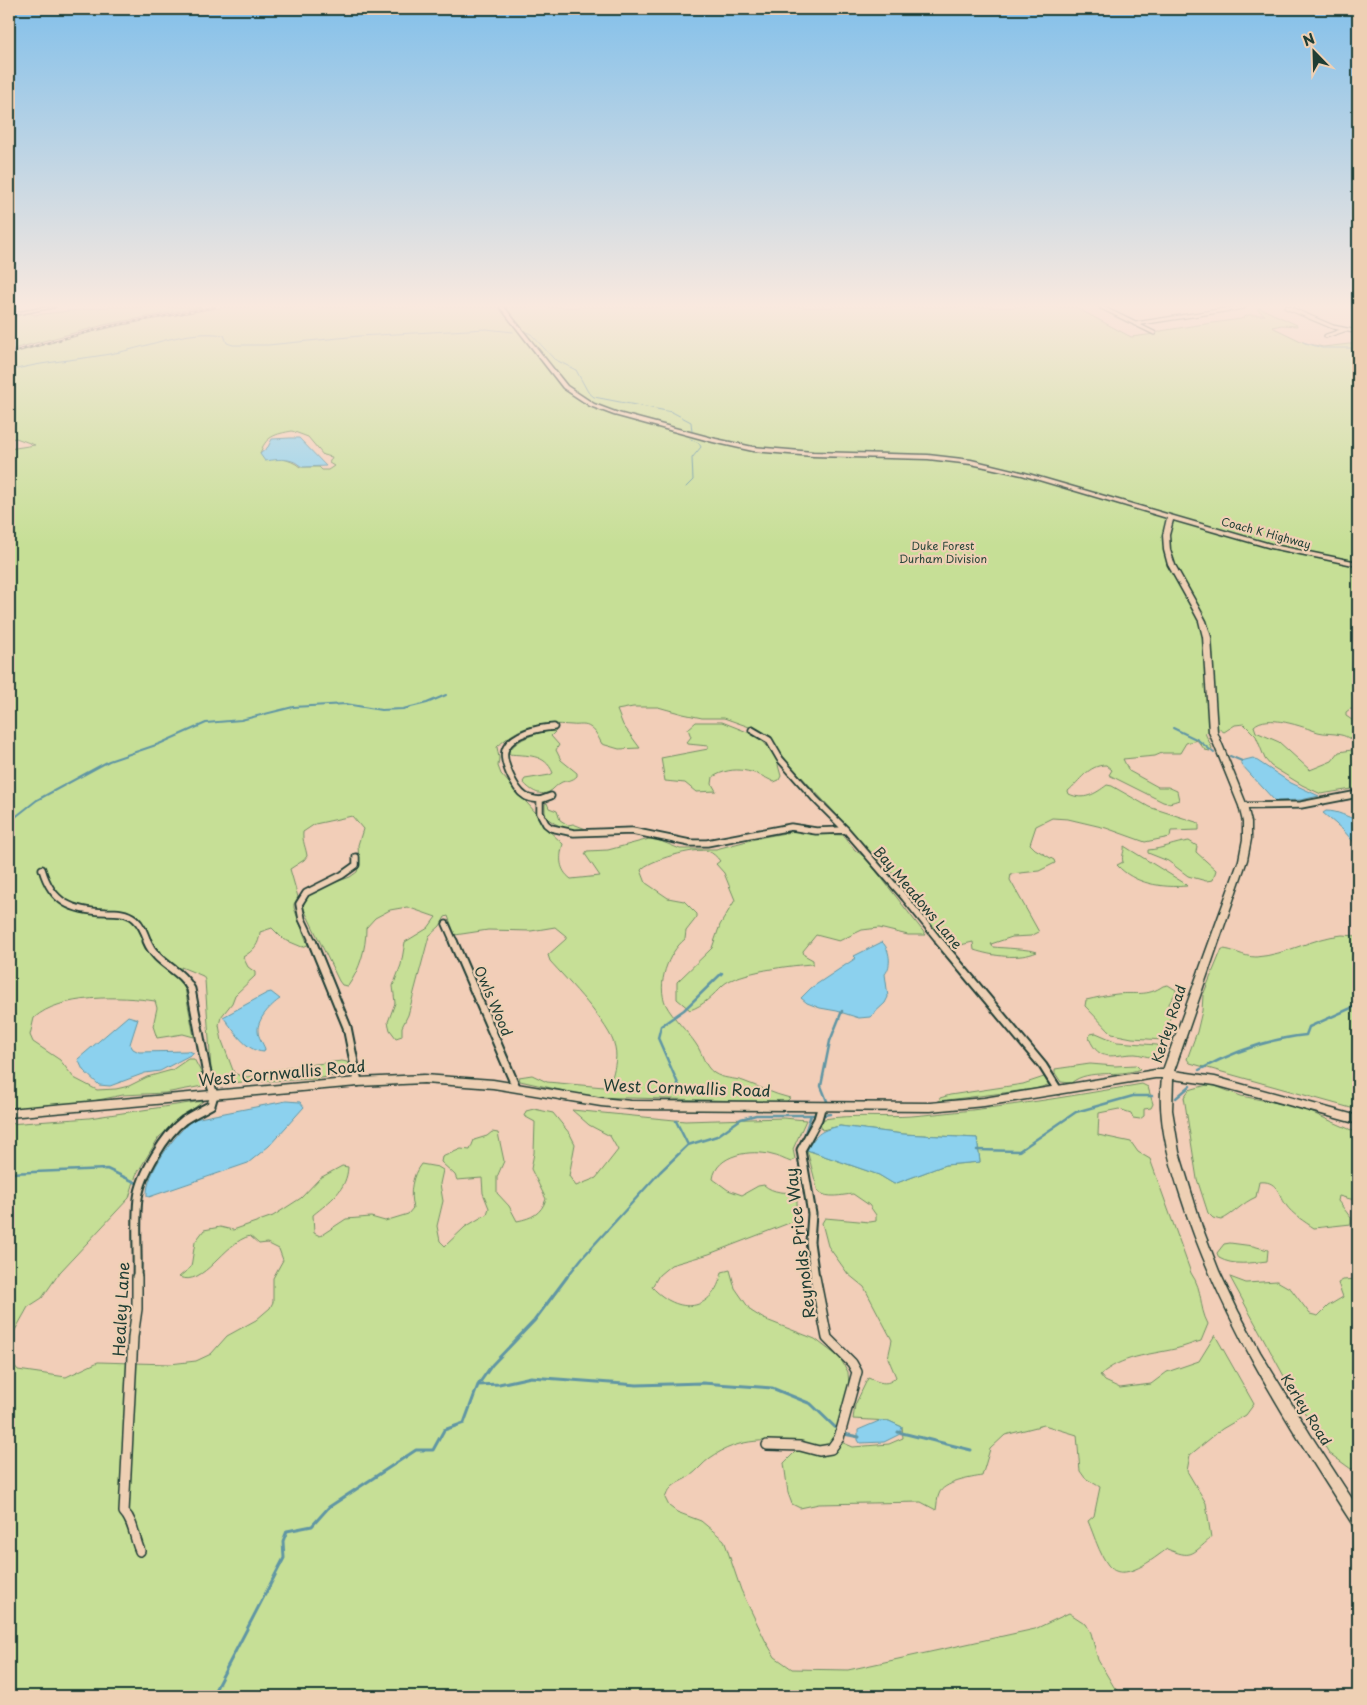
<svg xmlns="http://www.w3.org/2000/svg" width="1367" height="1705" viewBox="0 0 1367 1705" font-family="'Playpen Sans',sans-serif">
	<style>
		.green { fill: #c6df96; stroke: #728e65; fill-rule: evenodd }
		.water { fill: #8cd1ee; stroke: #6096a4 }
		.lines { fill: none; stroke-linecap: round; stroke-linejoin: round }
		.stream-far3 { stroke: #6096a4; stroke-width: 1 }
		.stream-far2 { stroke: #6096a4; stroke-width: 2 }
		.stream-far1 { stroke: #6096a4; stroke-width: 2.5 }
		.stream { stroke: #6096a4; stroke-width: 3 }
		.street-far3-casing { stroke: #1f3d34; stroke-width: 5.5 }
		.street-far2-casing { stroke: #1f3d34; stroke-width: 9 }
		.street-far1-casing { stroke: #1f3d34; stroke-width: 11 }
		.street-casing { stroke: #1f3d34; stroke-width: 12 }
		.secondary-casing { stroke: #1f3d34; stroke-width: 3 }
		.street-far3 { stroke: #eed0b4; stroke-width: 3 }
		.street-far2 { stroke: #eed0b4; stroke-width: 5.5 }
		.street-far1 { stroke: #eed0b4; stroke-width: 7 }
		.street { stroke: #eed0b4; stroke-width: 9 }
		.secondary { fill: #eed0b4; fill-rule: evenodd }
		.rail-casing { stroke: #1f3d34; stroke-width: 2.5 }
		.rail { stroke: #eed0b4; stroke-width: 1; stroke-dasharray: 3; stroke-linecap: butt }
		.labels { text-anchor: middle; stroke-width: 4.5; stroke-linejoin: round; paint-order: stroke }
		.far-street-label { font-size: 11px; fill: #1f3d34; stroke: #eed0b4 }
		.far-park-label { font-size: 11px; fill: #274539; stroke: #eed0b4 }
		.street-label { font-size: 14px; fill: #1f3d34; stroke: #eed0b4 }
		.near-street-label { font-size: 16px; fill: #1f3d34; stroke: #eed0b4 }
	</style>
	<rect width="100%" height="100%" fill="#f2ceb8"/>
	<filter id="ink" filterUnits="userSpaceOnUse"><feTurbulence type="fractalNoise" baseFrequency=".02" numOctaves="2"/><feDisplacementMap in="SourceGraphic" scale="10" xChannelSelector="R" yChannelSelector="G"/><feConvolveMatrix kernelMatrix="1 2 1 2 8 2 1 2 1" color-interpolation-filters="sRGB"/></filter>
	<g filter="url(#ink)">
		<path class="green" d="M105 307H202L108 324 9 350V327H14L13 317 9 316 30 313 34 315Z
			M225 307H1075L1131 337 1155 334 1161 331 1191 326 1241 319 1248 315H1265L1258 310V307L1297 325V326L1282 325 1272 327 1305 343 1323 347 1358 343V710L1350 709 1346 712V716L1358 724V744C1353 741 1347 736 1341 735 1333 733 1325 734 1318 732 1303 727 1267 713 1254 726L1256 732 1279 742 1310 770 1332 761 1339 752 1358 749V788L1321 794 1302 785 1271 766 1265 759 1256 736 1244 724 1235 725 1224 732 1219 729 1205 733 1212 748 1210 751 1205 750 1197 740 1186 743 1180 753H1162L1155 756 1123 759 1129 771 1158 787H1168L1177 791 1179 800C1173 802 1169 804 1163 802L1109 775 1112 770 1106 765C1088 765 1080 781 1068 791L1069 794C1084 801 1095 794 1107 785L1112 786 1149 807 1199 823V830L1171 831 1170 837 1145 842 1106 828 1068 819 1052 818 1036 826 1030 844 1035 849 1054 860 1055 863 1039 871 1011 874 1010 880 1039 932 1031 936 1012 937 991 944 993 947C1003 948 1030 949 1037 952 1019 960 992 956 974 950L973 942 952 947 939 936 911 894 884 864 863 846 849 828 784 758 768 737 755 729 724 718H702L683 714 658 707H633L617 710 623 725 640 748 619 749 602 744C599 739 596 731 591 728 585 723 579 726 572 725 540 723 522 723 497 747L499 758 498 766 501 774 536 813 544 826 563 844C559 858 559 870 571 879L600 876 585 854 587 851 608 850 653 838 680 849H716L763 837 802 830 816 834 843 835 855 850 866 858 926 935H908L879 928 862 930 839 941 816 935 803 951 804 955 813 960V964C793 965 737 972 723 985 713 995 703 1006 690 1010L677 999V982L712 948 720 925 735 900 724 873 716 864 720 861C717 857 713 853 708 851 697 847 648 860 641 870L646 883 668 898 684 901 697 914V917L686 931 685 939C668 953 656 984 666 1005 672 1017 688 1032 696 1044 703 1054 704 1066 714 1073 723 1079 734 1078 743 1081 760 1087 773 1094 790 1098L786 1102 591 1097 520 1081 519 1077 532 1075 547 1082 604 1087 610 1085C613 1073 618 1060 615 1047 610 1024 567 980 550 961L548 955 566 939V936L555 927 531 931 488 930 455 935 448 916 445 917 440 926 429 936 408 1015 402 1027V1036L396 1038 390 1030 388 1022 395 1003 393 986 401 965 405 942 428 928 436 917 407 907 390 910 375 918 366 928C366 949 360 969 348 986L342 985 339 981 303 907 306 896 320 888 350 877 357 872 359 865 358 845 363 829 352 816 315 824 303 832C302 841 306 848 307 856L304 860 290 869 298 897 294 904V908L308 945 302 947 283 939 272 928 260 932C259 945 254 950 243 957L248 967 255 972V976L235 995 232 1003 221 1017 219 1025 222 1041 234 1073 243 1077 257 1076 290 1067 342 1061 347 1062 351 1070 346 1074 315 1079 222 1083 216 1082 211 1069 205 980 203 976 181 967 194 1037 183 1034 157 1038 153 1026 157 1008 155 1001C121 996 60 994 34 1018L30 1035 33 1042 60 1060 74 1078 97 1090 116 1089 129 1086 147 1077 172 1070 188 1059H194L208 1085 165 1093 123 1095 78 1104 9 1108V449L35 445 16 438 9 439V355C79 332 152 318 225 307ZM292 431 308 437 323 455 332 457 329 463 334 466 328 470H322L319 467H300C290 458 274 458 260 454 265 436 276 434 292 431Z
			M696 722H722L760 737 779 762 778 765 781 776 779 780 774 782C754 771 734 764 713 777L712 784 716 791 696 792 685 783 665 781 661 758 708 749V746L688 744 687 742 691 737 688 729Z
			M552 730 556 731 551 736 559 745 556 750 561 760 577 773V776C572 781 569 780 562 782 557 784 553 790 549 792 539 797 529 789 523 782L525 779 550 775 553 773C545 753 527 756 509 754V751C519 737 536 734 552 730Z
			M547 803 549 808 557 811 560 820 568 825 573 824 586 829 588 831C570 831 558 828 545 816V804Z
			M1189 841 1197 846 1196 852 1216 870 1213 880 1206 881 1188 876 1168 861 1148 853V850C1162 849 1174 843 1189 841Z
			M1124 846 1184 883 1187 886C1162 888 1134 884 1117 865L1123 862C1121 856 1125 851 1124 846Z
			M1342 935 1358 936V1110L1190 1063 1187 1059 1197 1032 1202 1011 1203 995 1222 949C1233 949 1243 957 1256 957 1286 955 1312 938 1342 935Z
			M1168 985 1176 990V992L1167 1007 1172 1015 1165 1027 1163 1040 1132 1038 1112 1034 1085 1006 1086 1000C1096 998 1107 995 1117 994 1136 992 1147 997 1163 986Z
			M1096 1033 1117 1042 1157 1045 1165 1049C1161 1052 1155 1056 1151 1057 1146 1057 1140 1054 1135 1054 1113 1054 1100 1064 1089 1038L1090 1034Z
			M1090 1064 1115 1066 1136 1065 1140 1069C1118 1078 1089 1068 1071 1083L1061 1082 1055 1073V1069Z
			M1044 1077 1051 1084 1035 1089 939 1101 940 1098 950 1095 1023 1084Z
			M1142 1084 1148 1087 1153 1104 1151 1108 1144 1109V1116L1140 1119 1133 1118 1131 1113 1119 1109 1099 1113 1098 1135 1131 1142 1138 1152 1150 1159 1191 1273C1204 1292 1198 1305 1208 1324L1201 1341C1193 1343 1184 1347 1175 1349 1148 1355 1122 1356 1100 1375L1105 1381 1120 1388 1151 1384 1167 1372 1199 1361 1215 1335 1254 1404 1246 1415 1222 1429 1190 1455 1187 1471 1206 1503 1211 1538C1191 1555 1192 1559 1167 1549 1154 1558 1123 1585 1108 1565 1099 1553 1094 1535 1088 1521L1094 1516 1100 1487 1085 1478 1080 1471 1077 1435 1044 1425 1005 1435 990 1449 982 1476C971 1478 943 1482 939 1494 937 1498 937 1505 936 1510L921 1502 819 1504 800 1508 792 1504 788 1493 784 1463 803 1444C769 1439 740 1437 710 1458 703 1463 697 1471 690 1476 679 1483 670 1484 665 1498L669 1506 677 1512 701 1521 724 1540 741 1590 765 1640 775 1657 792 1669 848 1670 1035 1629 1069 1613 1086 1624 1091 1633 1098 1660 1114 1687 1123 1696H9V1359L18 1370 66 1377 98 1362 170 1364 196 1361 211 1354 227 1336 256 1320 270 1308 273 1302V1278L283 1260 279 1249 267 1243 259 1244 250 1236C224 1242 204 1288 179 1277L191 1267 195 1242 204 1230 220 1227 233 1230 273 1216 301 1198 320 1178 342 1166 348 1167C347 1190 330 1201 313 1215L314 1233 320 1236 346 1219 371 1217 385 1221 408 1214 413 1208C409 1194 412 1175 421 1164L438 1167 443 1170 440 1184 443 1201 437 1226 440 1241 445 1246 465 1227 487 1214 489 1208 483 1193 482 1178 457 1180 455 1175 441 1162 442 1157 461 1149 470 1150 474 1140 487 1136 492 1132 498 1133 504 1161 497 1177V1193L509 1206 517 1221C532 1218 541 1214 546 1199L531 1169 534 1153 535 1122 524 1116 526 1111 534 1109 553 1113 570 1134 575 1144 569 1176 576 1186 596 1178 618 1150 610 1136 589 1125 572 1110 685 1121 783 1118 806 1120 793 1149 795 1159 791 1162C785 1160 778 1156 772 1155 752 1149 716 1154 713 1179L728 1190 742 1195 758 1186 764 1185C773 1193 786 1193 797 1192V1220L709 1254 671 1265 659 1275 652 1287C678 1315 713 1313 722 1272L730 1270 735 1288 751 1311 764 1319 815 1339 840 1358 848 1372 849 1386 834 1439 853 1447 889 1444 903 1438 902 1427 889 1421 853 1419 855 1405 868 1378C879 1382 887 1387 896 1377L888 1358 892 1340 864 1287 848 1274 828 1246 822 1223 825 1218 870 1222 876 1221V1215L869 1205 853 1194C841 1195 829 1199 818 1192L807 1150 879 1175 894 1184 945 1165 980 1162 977 1138 903 1134 840 1126 822 1130 820 1124 824 1119C853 1114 883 1118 912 1116 989 1110 1066 1097 1142 1084Z
			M1207 1085 1215 1086 1241 1096 1299 1107 1358 1133V1201L1339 1196 1338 1201 1351 1218V1224L1314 1228C1305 1222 1292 1214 1286 1205 1278 1193 1277 1180 1259 1182L1256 1197C1242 1203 1234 1214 1221 1220L1213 1218 1208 1213 1197 1179 1184 1097 1189 1090Z
			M203 1101 159 1137 136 1175 129 1198 60 1272 42 1298 28 1307 9 1341V1124L89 1118Z
			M1230 1243 1253 1246 1268 1250 1267 1261C1251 1263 1233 1266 1219 1258L1217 1253 1224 1244Z
			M1230 1277 1246 1283 1277 1281 1291 1289 1310 1314 1318 1316 1328 1306 1343 1297 1338 1283 1343 1280 1358 1279V1468L1351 1469 1329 1453 1297 1400Z"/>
		<path class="water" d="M290 438H299L326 466 303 467C299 466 297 462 292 461 283 458 273 460 265 461L260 454 268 447 272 439Z
			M1253 758 1291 783 1319 796 1301 800 1275 801 1241 764V761Z
			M1326 811C1339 811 1346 817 1358 820V847L1343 830 1323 813Z
			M882 942C890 949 892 966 885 974L888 997 885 1003 870 1017 859 1018 837 1011 820 1008 807 1003 801 998 811 988 856 958 854 956Z
			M267 993 271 992 280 999C271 1005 257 1019 258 1031 258 1037 263 1043 265 1049L264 1052C245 1051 235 1031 223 1017Z
			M128 1016 138 1019 130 1044 133 1049 139 1052 189 1051 194 1053 160 1071 145 1073 110 1086 99 1085 83 1070 78 1059Z
			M286 1101 300 1102 304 1107 269 1146 248 1163 149 1197 147 1196C145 1174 176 1132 194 1119Z
			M840 1126 903 1134 977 1138 980 1162 945 1165 894 1184 879 1175 807 1150C816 1133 822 1130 840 1126Z
			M879 1421H889L902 1427 900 1434 884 1442 860 1443 858 1440V1430Z"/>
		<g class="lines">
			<path class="stream-far3" d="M526 332 531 334 554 359 576 370 588 392 594 397 672 412 691 422 692 432
				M1303 342 1322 348H1358
				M9 371C44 361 80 360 115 353 152 346 186 329 224 335L227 343 233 345H268L359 336 486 329 513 332
				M686 487 693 480 692 458 701 447 699 443 690 439"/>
			<path class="stream-far2" d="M1173 728 1198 740 1214 753
				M1230 756 1242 761
				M9 822 37 800 109 761 159 744 206 723 241 720 293 707 346 704 381 710 403 709 427 703 446 695"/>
			<path class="stream-far1" d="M1199 1070C1233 1052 1267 1039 1306 1035L1309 1027 1358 1005
				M676 1095 679 1086 658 1038 661 1026 684 1010 722 973
				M1176 1098 1190 1086
				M827 1101 821 1086 830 1041 842 1011
				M824 1115 830 1114
				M676 1121 688 1145
				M805 1133 811 1115
				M977 1150 1019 1151 1076 1112 1133 1096H1152
				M9 1173 107 1169 139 1184
				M566 1278 582 1258 660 1172 688 1145 717 1136 741 1119 756 1115H816"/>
			<path class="stream" d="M478 1385 499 1384 531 1377 637 1385 702 1383 772 1388 811 1404 838 1430
				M898 1432 971 1450
				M844 1434 859 1437
				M212 1696 284 1558 283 1541 287 1531 312 1526 329 1507 416 1450H433L444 1430 464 1423 478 1385 492 1365 534 1321 567 1277"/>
			<g class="street-far3-casing">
				<path id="street-far3" d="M1101 307 1154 333
					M1286 307 1333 327 1358 332
					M1135 324 1244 307
					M1326 336 1344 330"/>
			</g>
			<g class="street-far2-casing">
				<path id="street-far2" d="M752 730 769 740 780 759 816 800 846 830 905 898 940 942
					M551 796 540 800V813L546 824 551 828 574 833 632 831 690 843H707L791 827 816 831 846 830
					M540 800C535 799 529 799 525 796 515 790 500 759 506 748 514 733 538 728 554 727
					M1243 806 1301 805 1358 794
					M42 869C52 903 72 911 106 912 116 912 127 912 135 919 142 925 145 934 148 942
					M446 924 454 942
					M313 942 302 919 299 904 306 893 342 875 356 865V857"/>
			</g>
			<g class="street-far1-casing">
				<path id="street-far1" d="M312 941 347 1027 358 1082
					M453 941 516 1087
					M939 941 1043 1066 1058 1090
					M137 1278C138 1252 135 1224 138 1198 141 1175 165 1134 184 1120 193 1114 202 1110 211 1105L214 1095 206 1069 191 989C180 968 157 965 147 941
					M815 1278 810 1242 812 1214 801 1150 818 1119 821 1108"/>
			</g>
			<g class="street-casing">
				<path id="street" d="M137 1277V1309L133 1337 124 1512C134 1522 134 1538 140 1551
					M767 1445 800 1446 819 1451 831 1449 839 1438 857 1372 852 1363 827 1338 815 1277"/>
			</g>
			<g class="secondary-casing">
				<path id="secondary" d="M46 307H55L9 316V314Z
					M500 307H504L567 386 594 404 618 413 716 439 753 447 813 452 928 455 971 460 1025 473 1274 545 1358 562V566L1271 548 1173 520 1169 535 1170 550 1175 565 1198 606 1206 621 1211 637 1217 732 1247 806 1251 822V839L1247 860 1174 1071 1215 1077 1358 1116V1124L1215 1085 1173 1079 1172 1110 1179 1152 1202 1227 1219 1271 1238 1311 1260 1352 1310 1434 1358 1508V1527L1353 1525C1285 1419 1218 1315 1180 1194 1168 1157 1157 1117 1162 1078H1155L984 1106 930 1111 631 1109 601 1106 493 1088 424 1083 358 1086 9 1117V1109L358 1078 424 1075 493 1080 601 1098 631 1101 930 1103 984 1098 1155 1070H1163L1239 860 1243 839V822L1239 806 1209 732 1203 637 1199 621 1191 606 1168 565 1164 550 1163 535 1167 518 1022 475 971 464 928 459 813 456 753 451 713 442 614 415 590 406 563 388Z"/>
			</g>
			<use href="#street-far3" class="street-far3"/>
			<use href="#street-far2" class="street-far2"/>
			<use href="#street-far1" class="street-far1"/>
			<use href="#street" class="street"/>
			<use href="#secondary" class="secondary"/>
			<g class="rail-casing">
				<path id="rail" d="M9 353 111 326 215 307"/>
			</g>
			<use href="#rail" class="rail"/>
		</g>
	</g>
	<linearGradient id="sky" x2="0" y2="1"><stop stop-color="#83c0ea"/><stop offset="0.56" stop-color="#f9e9df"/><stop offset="1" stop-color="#f9e9df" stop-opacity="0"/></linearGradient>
	<rect width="1367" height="546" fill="url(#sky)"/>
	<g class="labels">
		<g class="far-street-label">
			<text transform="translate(1266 533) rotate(15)" y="4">Coach K Highway</text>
		</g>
		<g class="far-park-label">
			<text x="943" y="550">Duke Forest<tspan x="943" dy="13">Durham Division</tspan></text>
		</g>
		<g class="street-label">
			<text transform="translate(918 898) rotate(50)" y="5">Bay Meadows Lane</text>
			<text transform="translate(493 1001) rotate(67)" y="5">Owls Wood</text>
			<text transform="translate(1169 1024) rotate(-72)" y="5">Kerley Road</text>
			<text transform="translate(1306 1410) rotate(58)" y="5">Kerley Road</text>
		</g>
		<g class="near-street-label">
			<text transform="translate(282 1073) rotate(-5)" y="6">West Cornwallis Road</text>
			<text transform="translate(687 1088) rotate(2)" y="6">West Cornwallis Road</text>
			<text transform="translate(800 1243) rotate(-97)" y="6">Reynolds Price Way</text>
			<text transform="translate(121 1309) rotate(-87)" y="6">Healey Lane</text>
		</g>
	</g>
	<rect width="1367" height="1705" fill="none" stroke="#eed0b4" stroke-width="30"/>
	<rect x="15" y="15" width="1337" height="1675" fill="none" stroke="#1f3d34" stroke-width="2" filter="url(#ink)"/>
	<g transform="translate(1314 52) rotate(337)" stroke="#eed0b4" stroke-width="4" paint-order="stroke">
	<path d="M0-4L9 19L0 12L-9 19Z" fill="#1f3d34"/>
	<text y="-8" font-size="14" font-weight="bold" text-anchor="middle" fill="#1f3d34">N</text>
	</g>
</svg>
